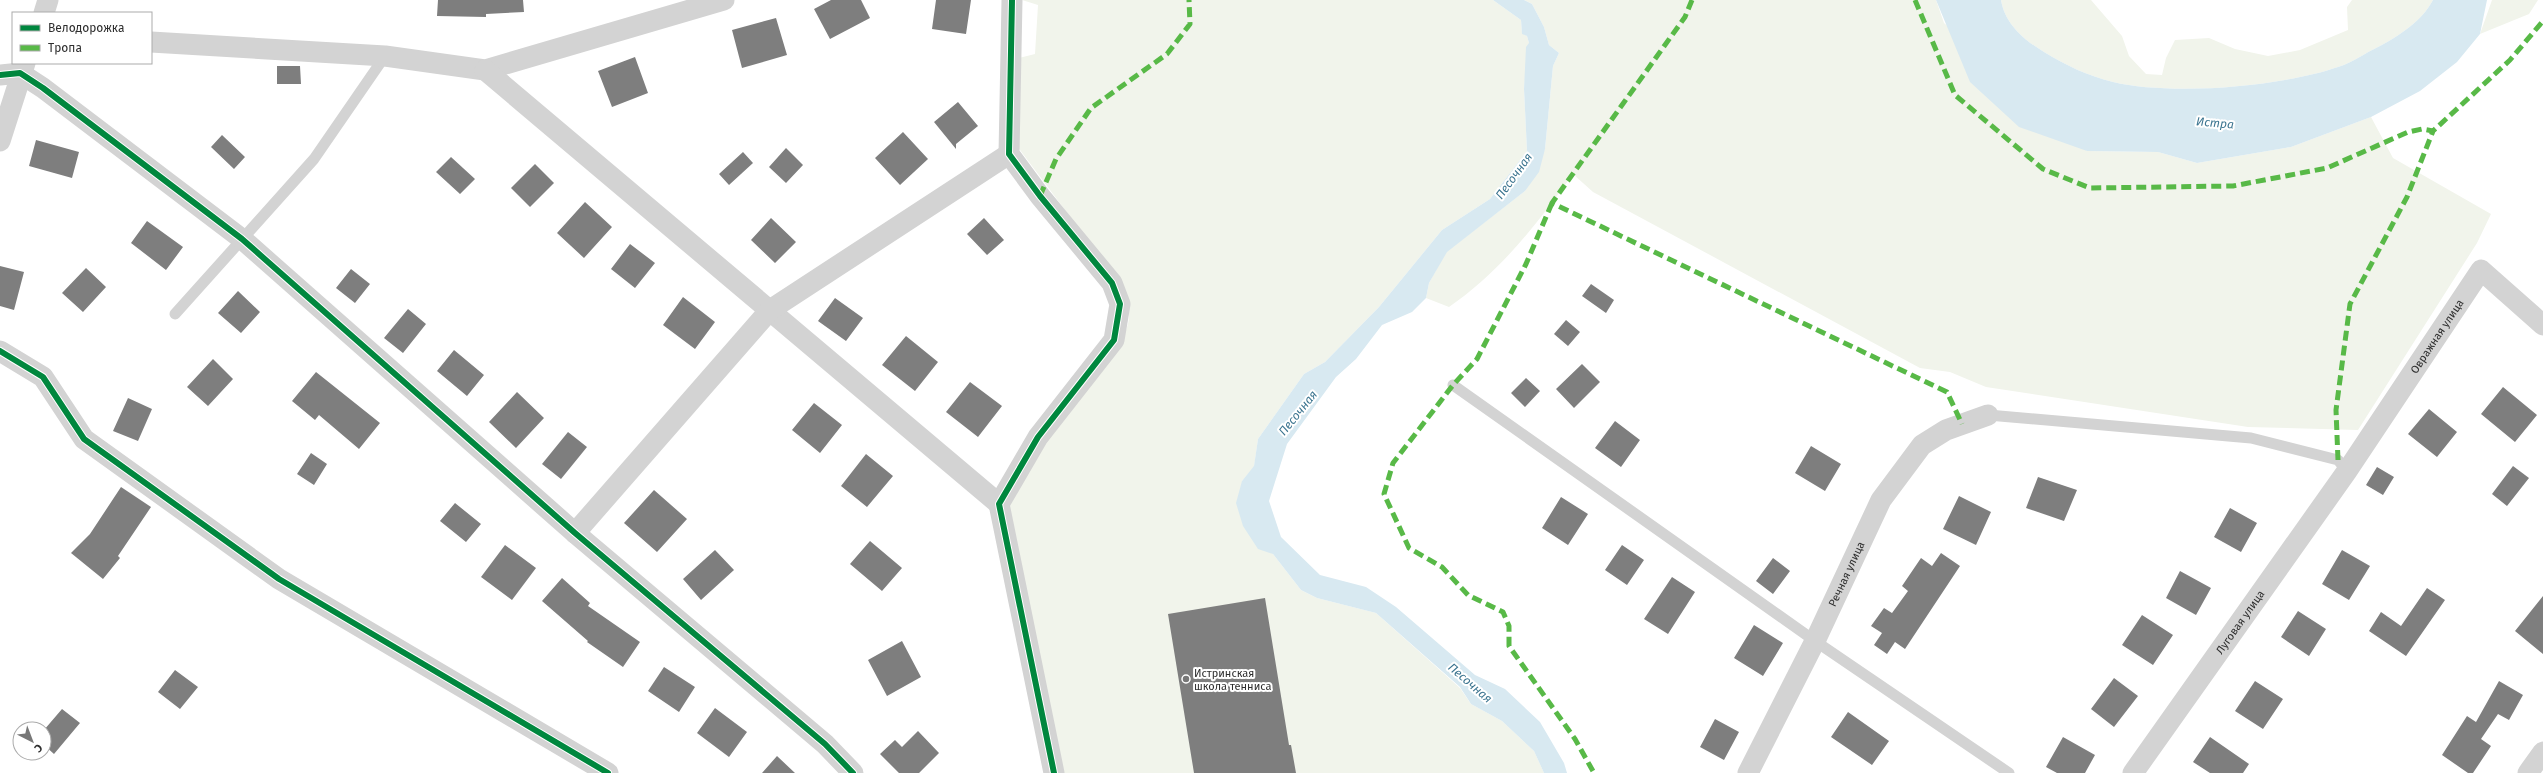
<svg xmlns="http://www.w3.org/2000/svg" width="2543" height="773" viewBox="0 0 2543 773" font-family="'Fira Sans',sans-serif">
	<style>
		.green { fill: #f1f4eb }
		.water { fill: #d8e9f1 }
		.building { fill: #7e7e7e }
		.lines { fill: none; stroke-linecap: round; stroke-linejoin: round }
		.lane { stroke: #d3d3d3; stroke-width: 11 }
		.street { stroke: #d3d3d3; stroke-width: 21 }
		.quiet { stroke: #58b947; stroke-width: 5; stroke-dasharray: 10 5; stroke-linecap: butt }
		.cycleway-casing { stroke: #fff; stroke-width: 8 }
		.cycleway { stroke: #00873e; stroke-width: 6 }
		.poi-dot { fill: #777; stroke: #fff; stroke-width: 1.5 }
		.labels { text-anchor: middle; stroke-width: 4; stroke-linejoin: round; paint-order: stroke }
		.street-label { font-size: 11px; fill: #2e2e2e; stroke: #fff }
		.poi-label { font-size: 11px; fill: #2e2e2e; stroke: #fff; text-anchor: start }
		.water-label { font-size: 12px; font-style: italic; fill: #3c7590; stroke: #fff }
	</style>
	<rect width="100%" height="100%" fill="#fff"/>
	<path class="green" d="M1022 0H1493L1521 20 1522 33 1527 36 1529 43 1524 89 1527 151 1490 199 1442 230 1379 307 1325 362 1304 374 1258 439 1254 467 1242 481 1273 554 1301 590 1317 598 1376 613 1460 688 1471 704 1502 721 1534 751 1544 773H1058L1007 500 1009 486 1118 347C1133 319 1132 311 1119 282L1017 146 1019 58 1035 54 1038 5Z
		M1524 0H1936L1944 23 2087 151 2158 152 2197 163 2291 147 2371 117 2393 158 2491 214 2477 243 2358 430 2248 427 1986 387 1950 372 1920 368 1593 192 1573 174C1537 224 1500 272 1449 307L1426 298 1429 283 1446 252 1525 191 1545 149 1553 66 1559 53 1549 45 1544 27 1532 4Z
		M2001 0H2091L2122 36 2129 56 2146 74 2162 75 2166 58 2175 40 2209 38 2235 49 2268 56 2300 50 2348 30 2347 7 2352 0H2433C2422 21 2399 36 2378 47 2365 53 2352 63 2338 67 2280 87 2172 96 2113 82 2088 76 2065 65 2044 52 2024 40 2005 24 2001 0Z
		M2492 0H2538L2529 14 2480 34Z"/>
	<path class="water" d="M1493 0H1524L1532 4 1544 27 1549 45 1559 53 1553 66 1545 149 1539 172 1525 191 1447 252 1429 283 1426 298 1412 312 1382 325 1356 359 1336 377 1287 444 1269 501 1281 537 1320 575 1366 587 1396 607 1475 675 1505 689 1540 722 1564 763 1567 773H1544L1534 751 1502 721 1471 704 1460 687 1376 613 1317 598 1301 590 1273 554 1258 549 1243 526 1236 503 1242 481 1254 466 1258 439 1304 374 1325 362 1379 307 1442 230 1490 199 1527 151 1524 89 1526 47 1529 43 1527 36 1522 34 1521 20Z
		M1936 0H2001C2005 24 2024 40 2044 52 2065 65 2088 76 2113 82 2172 96 2280 87 2338 67 2352 63 2365 53 2378 47 2399 36 2422 21 2433 0H2487L2480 34 2457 62 2420 91 2371 117 2291 147 2197 163 2158 152 2087 151 2019 127 1970 82Z"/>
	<path class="building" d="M438 0H523L524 12 486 14V17L437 16Z
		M831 0H861L870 18 830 39 814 9Z
		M936 0H971L966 34 932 29Z
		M776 18 787 55 742 68 732 30Z
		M635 57 648 93 612 107 598 71Z
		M277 66H300L301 84H277Z
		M958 102 978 126 956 144V149L934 122Z
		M903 132 928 159 900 185 875 158Z
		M222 135 245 157 234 169 211 147Z
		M36 140 79 152 72 178 29 166Z
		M786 148 803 165 786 183 769 167Z
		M743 152 753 163 729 185 719 174Z
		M451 157 475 179 460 194 436 172Z
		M535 164 554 183 530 207 511 188Z
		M585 202 612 227 584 258 557 233Z
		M771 218 796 242 775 263 751 240Z
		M984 218 1004 240 987 255 967 234Z
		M147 221 183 247 166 270 131 243Z
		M630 244 655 263 635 288 611 269Z
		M0 266 24 272 14 310 0 306Z
		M86 268 106 287 83 312 62 293Z
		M351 269 370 284 355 303 336 288Z
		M1591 284 1614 300 1606 313 1582 296Z
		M238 291 260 312 241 333 218 313Z
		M683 297 715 322 695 349 663 325Z
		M835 298 863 318 846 341 818 321Z
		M408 309 426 324 403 353 384 338Z
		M1566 320 1580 332 1568 346 1554 334Z
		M906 336 938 362 915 391 882 365Z
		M454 350 484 375 467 396 437 371Z
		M213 359 233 379 208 406 187 387Z
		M1582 364 1600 382 1574 408 1556 389Z
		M316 372 380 423 359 449 319 415 315 420 292 401Z
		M1526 378 1540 391 1525 407 1511 393Z
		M970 382 1002 406 978 437 946 412Z
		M2503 387 2537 415 2515 442 2481 414Z
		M517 392 544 418 516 448 489 422Z
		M128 398 152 409 138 441 113 431Z
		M814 403 842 425 820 453 792 430Z
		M2429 409 2457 432 2437 457 2408 434Z
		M1615 421 1640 440 1621 467 1595 448Z
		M568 432 587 447 561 479 542 464Z
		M1811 446 1841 464 1825 491 1795 473Z
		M311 453 327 464 314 485 297 474Z
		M866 454 893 476 867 507 841 486Z
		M2513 466 2529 478 2507 506 2492 494Z
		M2377 467 2394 477 2383 495 2366 485Z
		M2038 477 2077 490 2064 521 2026 508Z
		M121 487 151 507 118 556 120 558 103 579 71 553 90 534Z
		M654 490 687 519 657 552 624 523Z
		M1959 496 1991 512 1976 545 1943 529Z
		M1561 497 1588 514 1568 545 1542 528Z
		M455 503 481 524 466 542 440 521Z
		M2230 508 2257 523 2241 552 2214 537Z
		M870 541 902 568 882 591 850 564Z
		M505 545 536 568 512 600 481 577Z
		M1622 545 1644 560 1627 585 1605 570Z
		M715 550 734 570 701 600 683 579Z
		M2342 550 2370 566 2349 600 2322 584Z
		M1941 553 1960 566 1905 649 1895 642 1887 654 1874 645 1882 633 1871 626 1884 608 1892 613 1908 591 1902 586 1921 558 1932 566Z
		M1773 558 1790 571 1773 594 1756 581Z
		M2180 571 2211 588 2196 615 2166 598Z
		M1672 577 1695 592 1668 634 1644 619Z
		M562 578 590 603 588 606 640 642 623 667 587 642 588 641 542 601Z
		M2427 588 2445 600 2406 656 2369 631 2381 612 2401 626Z
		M2543 596V654L2515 631Z
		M1265 598 1289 745H1291L1296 773H1194L1168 614Z
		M2298 611 2326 629 2309 656 2281 637Z
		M2142 615 2173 635 2153 665 2122 645Z
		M1754 625 1783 643 1763 676 1734 658Z
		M902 641 921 677 887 696 868 660Z
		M664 667 695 687 679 712 648 691Z
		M175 670 198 687 180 709 158 692Z
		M2114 678 2138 696 2114 727 2091 709Z
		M2255 681 2283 699 2263 729 2235 711Z
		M2499 681 2523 695 2509 720 2498 714 2481 739 2491 746 2473 773H2468L2442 755 2467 716 2476 722Z
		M715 708 747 732 729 757 697 733Z
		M62 709 80 723 54 754 44 745V730Z
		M1848 712 1889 741 1872 765 1831 737Z
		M1715 719 1739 732 1724 760 1700 747Z
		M918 731 939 753 919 773H899L880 754 895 740 902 747Z
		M2063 737 2095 755 2085 773H2057L2046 767Z
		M2210 737 2249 764 2243 773H2210L2193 762Z
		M777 756 795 773H762Z"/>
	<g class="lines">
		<path class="lane" d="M175 314 314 159 385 56
			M1453 385 1815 641 2009 773
			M1988 415 2251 438 2338 460 2347 471"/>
		<g class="street">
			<path d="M1012 0 1009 154 1040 196 1112 283 1120 304 1114 340 1038 437 999 504 1054 773"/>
			<path d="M44 13 48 0"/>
			<path d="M151 42 385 56 485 70 724 0"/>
			<path d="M485 70 999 504"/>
			<path d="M0 75 20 73 43 88 242 239 575 533 825 744 853 773"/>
			<path d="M0 141 25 63"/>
			<path d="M0 351 43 377 84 439 279 579 608 773"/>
			<path d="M575 533 770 310 1009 154"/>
			<path id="s1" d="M1748 773 1815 641 1881 500 1922 445 1946 430 1988 415"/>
			<path id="s2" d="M2133 773 2347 471 2481 270 2543 325"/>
			<path d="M2528 773 2543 752"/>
		</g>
		<path class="quiet" d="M1692 0 1685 17 1552 203 1947 392 1962 424
			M1915 0 1955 95 2043 169 2090 188 2233 186 2327 168 2408 132 2422 129 2433 131 2510 60 2543 21
			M1040 196 1056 159 1091 108 1167 54 1190 24 1189 0
			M1552 203 1526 264 1477 359 1453 385 1393 463 1384 494 1409 548 1442 567 1468 595 1503 612 1509 626V646L1575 739 1594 773
			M2338 460 2336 410 2350 304 2407 197 2433 131"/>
		<g class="cycleway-casing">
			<path id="cycleway" d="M1012 0 1009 154 1040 196 1112 283 1120 304 1114 340 1038 437 999 504 1054 773
				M0 75 20 73 43 88 242 239 575 533 825 744 853 773
				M0 351 43 377 84 439 279 579 608 773"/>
		</g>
		<use href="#cycleway" class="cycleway"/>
	</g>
	<circle class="poi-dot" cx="1186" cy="679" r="4"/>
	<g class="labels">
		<g class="street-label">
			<text dy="4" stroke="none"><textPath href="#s2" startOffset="532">Овражная улица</textPath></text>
			<text dy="4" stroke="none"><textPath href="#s1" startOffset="222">Речная улица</textPath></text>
			<text dy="4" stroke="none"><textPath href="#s2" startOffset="185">Луговая улица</textPath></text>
		</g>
		<g class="poi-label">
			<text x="1194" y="677">Истринская<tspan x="1194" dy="13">школа тенниса</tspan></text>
		</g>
		<g class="water-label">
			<text transform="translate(2215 123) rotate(5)" y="4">Истра</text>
			<text transform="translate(1514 176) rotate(-54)" y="4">Песочная</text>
			<text transform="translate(1298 413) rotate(-51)" y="4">Песочная</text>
			<text transform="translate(1470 683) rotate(41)" y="4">Песочная</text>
		</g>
	</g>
	<rect x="12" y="12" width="140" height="52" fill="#ffffff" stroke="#ababab"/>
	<rect x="20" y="25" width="20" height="6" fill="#00873e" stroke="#ababab"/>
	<text x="48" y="32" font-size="12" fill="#2e2e2e">Велодорожка</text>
	<rect x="20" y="45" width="20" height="6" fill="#58b947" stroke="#ababab"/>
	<text x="48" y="52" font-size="12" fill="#2e2e2e">Тропа</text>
	<g transform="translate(32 741) rotate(138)"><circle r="19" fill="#ffffff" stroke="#ababab"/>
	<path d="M0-3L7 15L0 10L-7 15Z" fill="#777777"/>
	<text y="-6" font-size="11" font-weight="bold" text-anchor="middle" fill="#2e2e2e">С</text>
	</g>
</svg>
